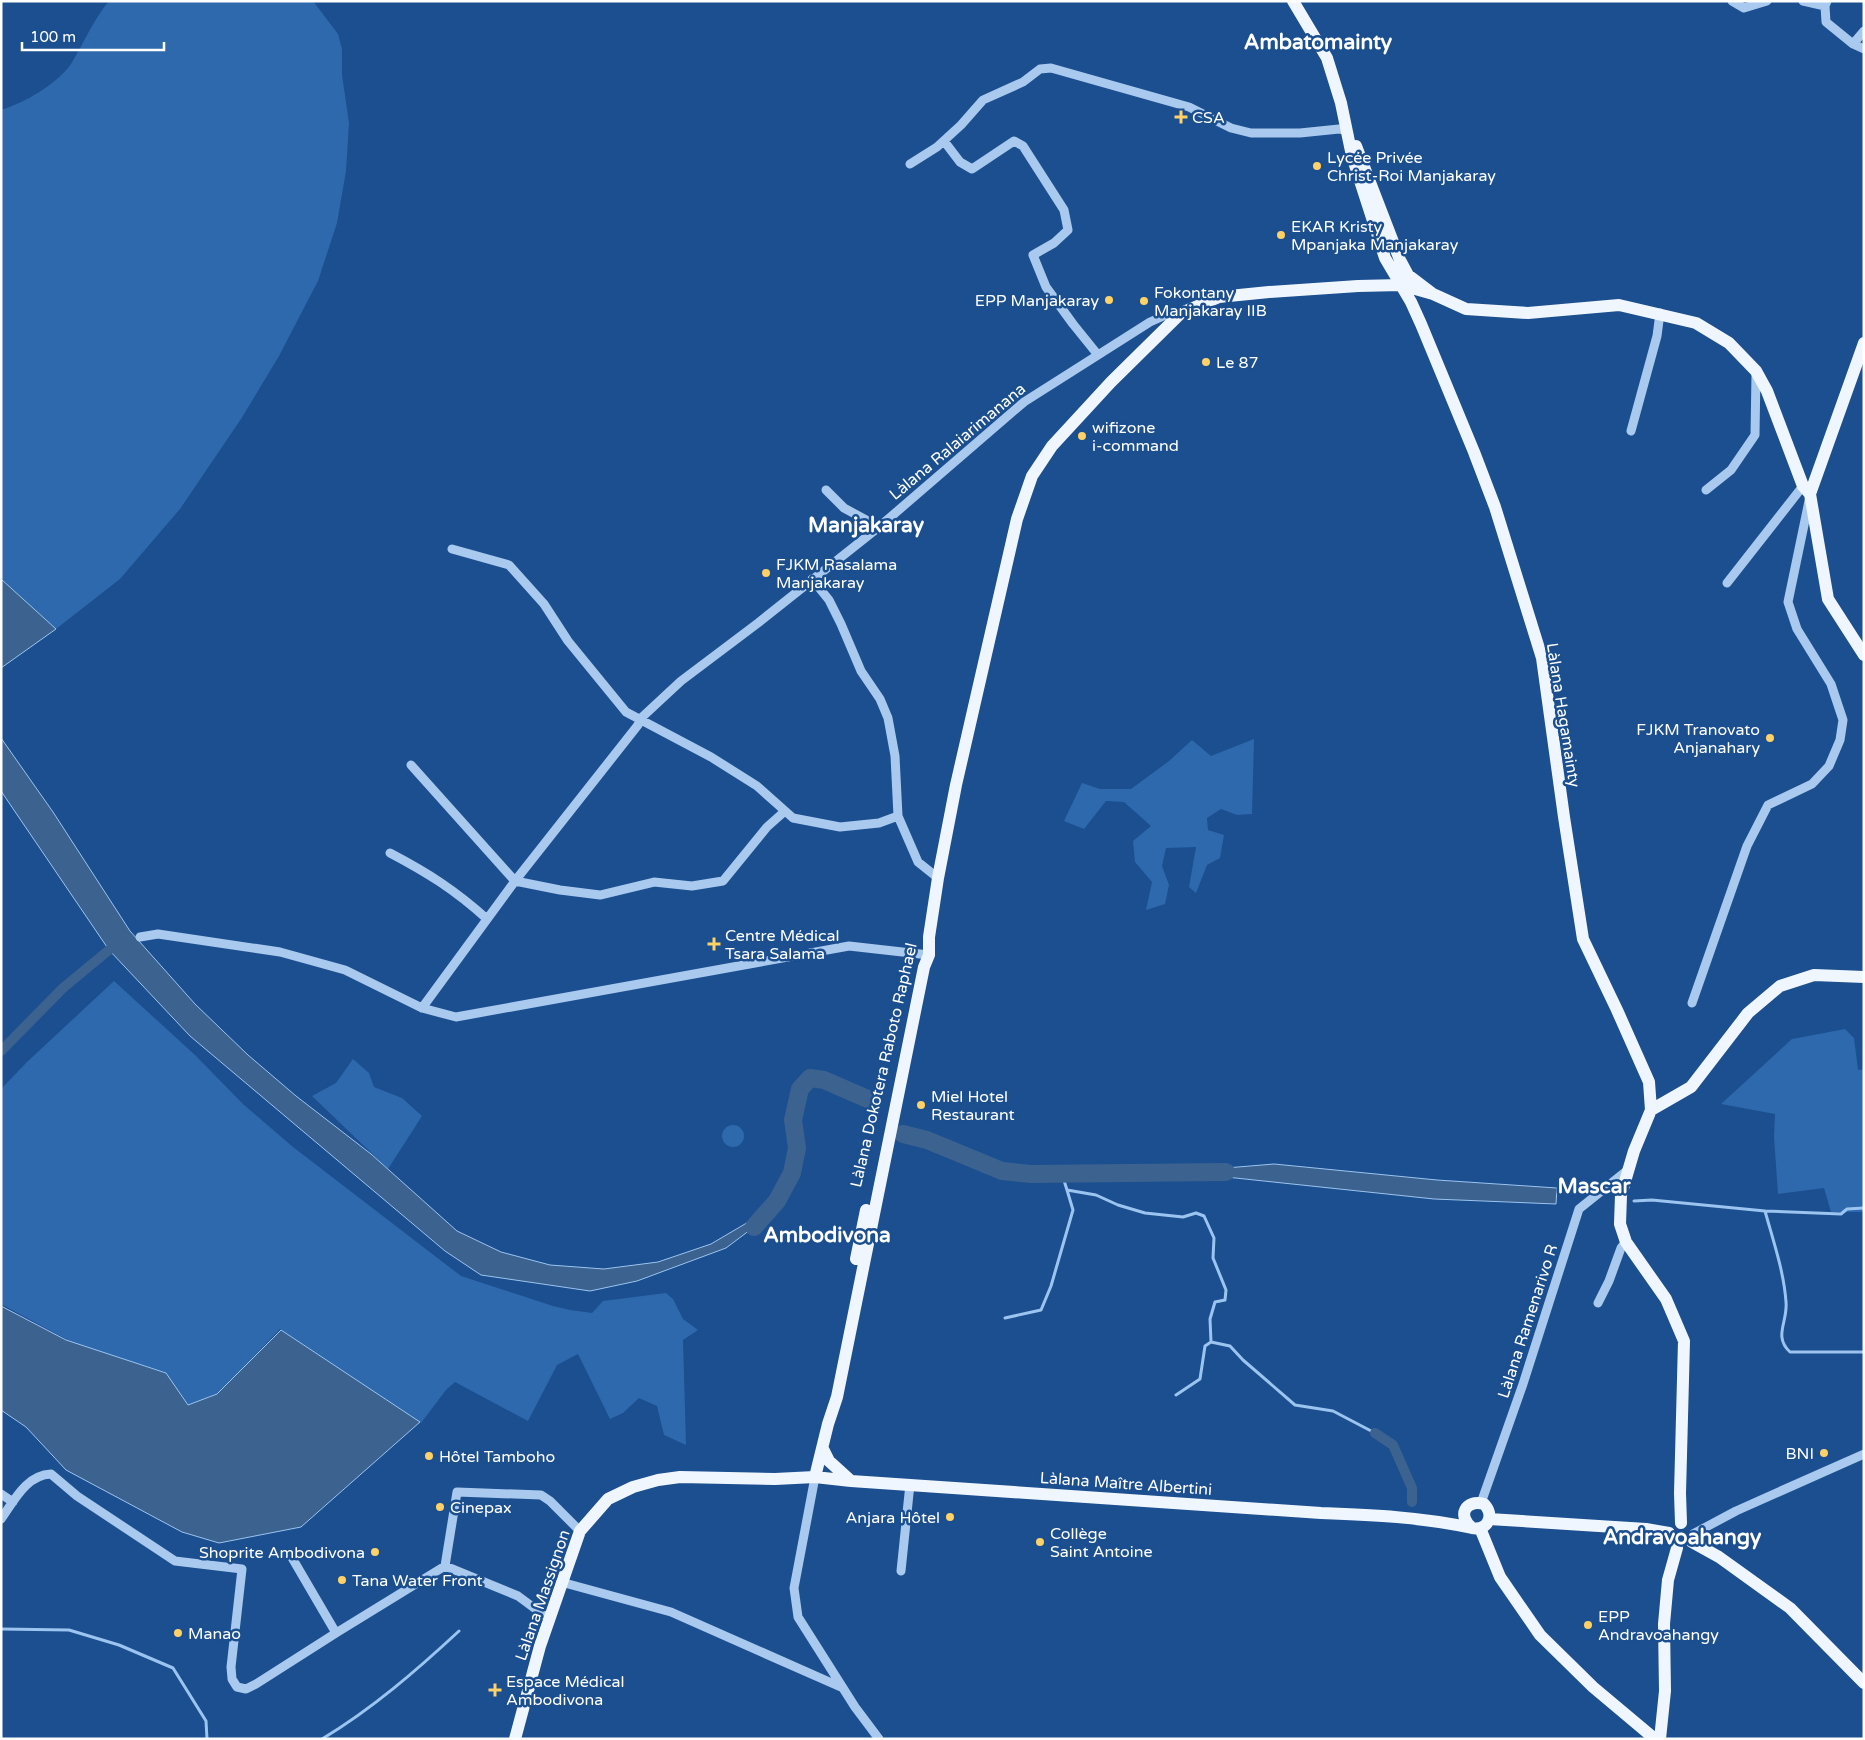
<svg xmlns="http://www.w3.org/2000/svg" width="1865" height="1740" viewBox="0 0 1865 1740" font-family="'Varela Round',sans-serif">
	<style>
		.green { fill: #2e69ad }
		.water { fill: #3c6290; stroke: #9cc4f0 }
		.lines { fill: none; stroke-linecap: round; stroke-linejoin: round }
		.stream { stroke: #9cc4f0; stroke-width: 3 }
		.canal { stroke: #3c6290; stroke-width: 10 }
		.river { stroke: #3c6290; stroke-width: 18 }
		.minor { stroke: #a9c9ee; stroke-width: 9 }
		.major { stroke: #f0f6ff; stroke-width: 12 }
		.poi-dot { fill: #ffd166; stroke: #1b4f8f; stroke-width: 2 }
		.labels { text-anchor: middle; stroke-width: 5; stroke-linejoin: round; paint-order: stroke }
		.poi-label { font-size: 16px; fill: #fff; stroke: #1b4f8f; text-anchor: start }
		.street-label { font-size: 16px; fill: #fff; stroke: #1b4f8f }
		.district-label { font-size: 21px; font-weight: bold; fill: #fff; stroke: #1b4f8f }
	</style>
	<rect width="100%" height="100%" fill="#1b4f8f"/>
	<path class="green" d="M109 1H313L338 34 342 49V75L349 123 346 171 337 223 318 281 279 356 241 419 180 509 120 579 56 629 1 579V110C24 103 57 84 71 64 84 43 93 20 109 1Z
		M1254 739 1252 814 1237 815 1221 809 1207 818 1208 830 1224 835 1220 858 1207 865 1196 893 1189 887 1196 847 1166 848 1162 866 1169 885 1165 904 1146 910 1152 882 1135 862 1133 841 1151 826 1124 802 1106 801 1084 829 1064 821 1082 783 1100 789H1131L1169 761 1192 740 1211 756Z
		M114 981 195 1055 243 1104 293 1147 461 1276 553 1306 570 1310 592 1313 603 1301 666 1293 673 1299 683 1319 698 1330 683 1340 686 1445 664 1435 657 1406 639 1398 623 1413 610 1419 578 1354 557 1365 528 1421 455 1382 446 1390 421 1423 280 1329 220 1392 189 1406 165 1372 77 1345 1 1304V1089L27 1062Z
		M1845 1029 1854 1038 1858 1070 1864 1069V1212H1831L1824 1188 1778 1194 1774 1137 1775 1114 1721 1104 1792 1039Z
		M353 1059 369 1073 374 1087 402 1098 422 1116 388 1169 312 1096 336 1083Z
		M722 1136a11 11 0 1 1 22 0a11 11 0 1 1-22 0Z"/>
	<path class="water" d="M1 579 56 629 1 668Z
		M1 738 53 812 130 931 195 1004 248 1055 296 1096 371 1154 457 1231 501 1252 550 1265 604 1269 658 1262 711 1244 750 1221 754 1227 726 1248 637 1281 590 1291 481 1275 445 1251 190 1036 109 950 1 791Z
		M1274 1164 1437 1180 1557 1188 1556 1204 1434 1199 1226 1177V1168Z
		M1 1306 66 1340 166 1373 188 1405 217 1394 281 1330 420 1422 301 1527 219 1543 182 1532 66 1470 26 1427 1 1410Z"/>
	<g class="lines">
		<path class="stream" d="M1062 1174 1067 1190 1096 1195 1118 1205 1145 1213 1183 1217 1196 1213 1204 1216 1214 1238 1213 1258 1226 1290 1225 1300 1215 1302 1210 1319 1211 1342 1205 1346 1200 1379 1176 1395
			M1634 1201 1652 1200 1765 1211C1773 1240 1784 1272 1786 1302 1788 1322 1773 1336 1790 1352H1864
			M1765 1211 1841 1214 1847 1209 1864 1208
			M1005 1318 1041 1310 1051 1286 1073 1210 1067 1190
			M1211 1342 1230 1346 1243 1360 1295 1405 1333 1411 1375 1433
			M1 1629 69 1630 119 1645 173 1668 206 1721 207 1739
			M322 1739C372 1709 417 1670 459 1631"/>
		<path class="canal" d="M1 1051 63 988 109 950
			M1375 1433 1393 1445 1412 1488V1502"/>
		<path class="river" d="M903 1134 927 1140 1002 1171 1031 1174 1226 1172
			M754 1227 777 1201 792 1173 797 1148 793 1120 800 1089 810 1078 824 1080 870 1100"/>
		<path class="minor" d="M1732 1 1744 8 1767 1
			M1803 1 1825 6 1827 1
			M1825 6 1826 22 1853 44
			M1864 31 1853 44 1864 49
			M944 141 960 162 972 169 1014 141 1023 146 1064 210 1068 230 1054 243 1033 255 1046 287 1073 324 1098 355
			M910 164 937 147 961 125 983 100 1023 82 1040 69 1051 68 1189 107 1231 128 1251 133H1300L1339 129 1347 131
			M1631 431 1657 336 1660 313
			M826 490 844 508 879 527
			M1706 490 1731 470 1755 435 1756 373
			M452 549 509 565 544 604 568 641 626 712 711 757 757 786 793 818 840 827 879 823 898 816
			M812 579 829 600 841 624 861 671 880 699 888 718 895 756 898 816 918 862 938 878
			M1727 583 1803 486
			M411 765 515 881 560 890 600 895 654 882 692 886 723 881 767 827 785 811
			M390 853C428 873 455 890 487 919
			M140 937 158 934 280 952 345 970 422 1008 456 1017 849 946 929 955
			M1692 1003 1747 846 1768 805 1812 784 1829 766 1840 740 1843 720 1831 684 1797 629 1788 602 1809 501
			M422 1008 515 881 638 725 639 720 681 681 758 623 879 527 1024 402 1150 322 1168 314 1181 313
			M1598 1303 1609 1281 1621 1248 1626 1242
			M815 1477 794 1588 798 1617 855 1707 879 1739
			M1 1494 13 1502
			M1481 1503 1523 1384 1579 1209 1629 1169
			M1 1519C14 1501 26 1475 51 1474L77 1496 175 1561 242 1569 231 1667 232 1679 237 1687 246 1689 256 1684 336 1633
			M1693 1534 1736 1511 1864 1454
			M291 1556 336 1633 445 1566 518 1596 549 1619
			M445 1566 457 1492 541 1495 550 1501 580 1531
			M901 1571 910 1484
			M561 1582 671 1612 843 1688"/>
		<path class="major" d="M1293 1 1327 58 1341 103 1352 156 1385 258 1411 302 1421 324 1474 452 1495 507 1542 658 1564 817 1583 939 1617 1010 1649 1082 1651 1110 1634 1151 1621 1195 1620 1224 1626 1242 1666 1299 1684 1341 1680 1493 1681 1523
			M1356 146 1400 260 1408 275 1433 294 1466 309 1528 313 1619 305 1696 323 1729 343 1756 371 1767 391 1803 486 1810 494
			M1864 343 1810 494 1828 599 1864 655
			M1651 1110 1691 1087 1748 1013 1780 986 1814 975 1864 977
			M856 1259 866 1210
			M823 1449 829 1461 851 1481
			M815 1477 828 1424 837 1397 924 967 929 955V937L938 878 956 785 1017 519 1032 476 1052 446 1111 382 1181 313 1219 297 1269 292 1358 286 1401 285 1433 294
			M1489 1519 1646 1529 1669 1533
			M1480 1528 1500 1577 1540 1635 1593 1687 1655 1739
			M1692 1542 1719 1557 1790 1608 1864 1683
			M515 1739 540 1646 580 1531 608 1499 633 1487 658 1480 680 1477 775 1479 815 1477 851 1481 1321 1513C1372 1515 1422 1517 1472 1528 1488 1531 1495 1515 1484 1504 1465 1499 1457 1516 1472 1528
			M1660 1739 1665 1691 1664 1624 1668 1580 1677 1548"/>
	</g>
	<g class="poi-dot">
		<path d="M1178.5 109.5h5v5h5v5h-5v5h-5v-5h-5v-5h5z"/>
		<circle cx="1317" cy="166" r="5"/>
		<circle cx="1281" cy="235" r="5"/>
		<circle cx="1109" cy="300" r="5"/>
		<circle cx="1144" cy="301" r="5"/>
		<circle cx="1206" cy="362" r="5"/>
		<circle cx="1082" cy="436" r="5"/>
		<circle cx="766" cy="573" r="5"/>
		<circle cx="1770" cy="738" r="5"/>
		<path d="M711.5 936.5h5v5h5v5h-5v5h-5v-5h-5v-5h5z"/>
		<circle cx="921" cy="1105" r="5"/>
		<circle cx="1824" cy="1453" r="5"/>
		<circle cx="429" cy="1456" r="5"/>
		<circle cx="440" cy="1507" r="5"/>
		<circle cx="950" cy="1517" r="5"/>
		<circle cx="1040" cy="1542" r="5"/>
		<circle cx="375" cy="1552" r="5"/>
		<circle cx="342" cy="1580" r="5"/>
		<circle cx="1588" cy="1625" r="5"/>
		<circle cx="178" cy="1633" r="5"/>
		<path d="M492.5 1682.5h5v5h5v5h-5v5h-5v-5h-5v-5h5z"/>
	</g>
	<g class="labels">
		<g class="poi-label">
			<text x="1192" y="123">CSA</text>
			<text x="1327" y="163">Lycée Privée<tspan x="1327" dy="18">Christ-Roi Manjakaray</tspan></text>
			<text x="1291" y="232">EKAR Kristy<tspan x="1291" dy="18">Mpanjaka Manjakaray</tspan></text>
			<text x="1154" y="298">Fokontany<tspan x="1154" dy="18">Manjakaray IIB</tspan></text>
			<text x="1099" y="306" text-anchor="end">EPP Manjakaray</text>
			<text x="1216" y="368">Le 87</text>
			<text x="1092" y="433">wifizone<tspan x="1092" dy="18">i-command</tspan></text>
			<text x="776" y="570">FJKM Rasalama<tspan x="776" dy="18">Manjakaray</tspan></text>
			<text x="1760" y="735" text-anchor="end">FJKM Tranovato<tspan x="1760" dy="18">Anjanahary</tspan></text>
			<text x="725" y="941">Centre Médical<tspan x="725" dy="18">Tsara Salama</tspan></text>
			<text x="931" y="1102">Miel Hotel<tspan x="931" dy="18">Restaurant</tspan></text>
			<text x="1814" y="1459" text-anchor="end">BNI</text>
			<text x="439" y="1462">Hôtel Tamboho</text>
			<text x="450" y="1513">Cinepax</text>
			<text x="940" y="1523" text-anchor="end">Anjara Hôtel</text>
			<text x="1050" y="1539">Collège<tspan x="1050" dy="18">Saint Antoine</tspan></text>
			<text x="365" y="1558" text-anchor="end">Shoprite Ambodivona</text>
			<text x="352" y="1586">Tana Water Front</text>
			<text x="1598" y="1622">EPP<tspan x="1598" dy="18">Andravoahangy</tspan></text>
			<text x="188" y="1639">Manao</text>
			<text x="506" y="1687">Espace Médical<tspan x="506" dy="18">Ambodivona</tspan></text>
		</g>
		<g class="street-label">
			<text transform="translate(957 441) rotate(-40)" y="6">Làlana Ralaiarimanana</text>
			<text transform="translate(1564 715) rotate(81)" y="6">Làlana Hagamainty</text>
			<text transform="translate(883 1065) rotate(-77)" y="6">Làlana Dokotera Raboto Raphael</text>
			<text transform="translate(1527 1321) rotate(-72)" y="6">Làlana Ramenarivo R</text>
			<text transform="translate(1126 1483) rotate(4)" y="6">Làlana Maître Albertini</text>
			<text transform="translate(542 1595) rotate(-71)" y="6">Làlana Massignon</text>
		</g>
		<g class="district-label">
			<text x="1318" y="49">Ambatomainty</text>
			<text x="866" y="532">Manjakaray</text>
			<text x="1594" y="1193">Mascar</text>
			<text x="827" y="1242">Ambodivona</text>
			<text x="1682" y="1544">Andravoahangy</text>
		</g>
	</g>
	<rect width="1865" height="1740" fill="none" stroke="#ffffff" stroke-width="5"/>
	<path d="M22 42v8h142v-8" fill="none" stroke="#ffffff" stroke-width="2.5"/>
	<text x="30" y="42" font-size="15" fill="#ffffff" stroke="#1b4f8f" stroke-width="4" paint-order="stroke">100 m</text>
</svg>
